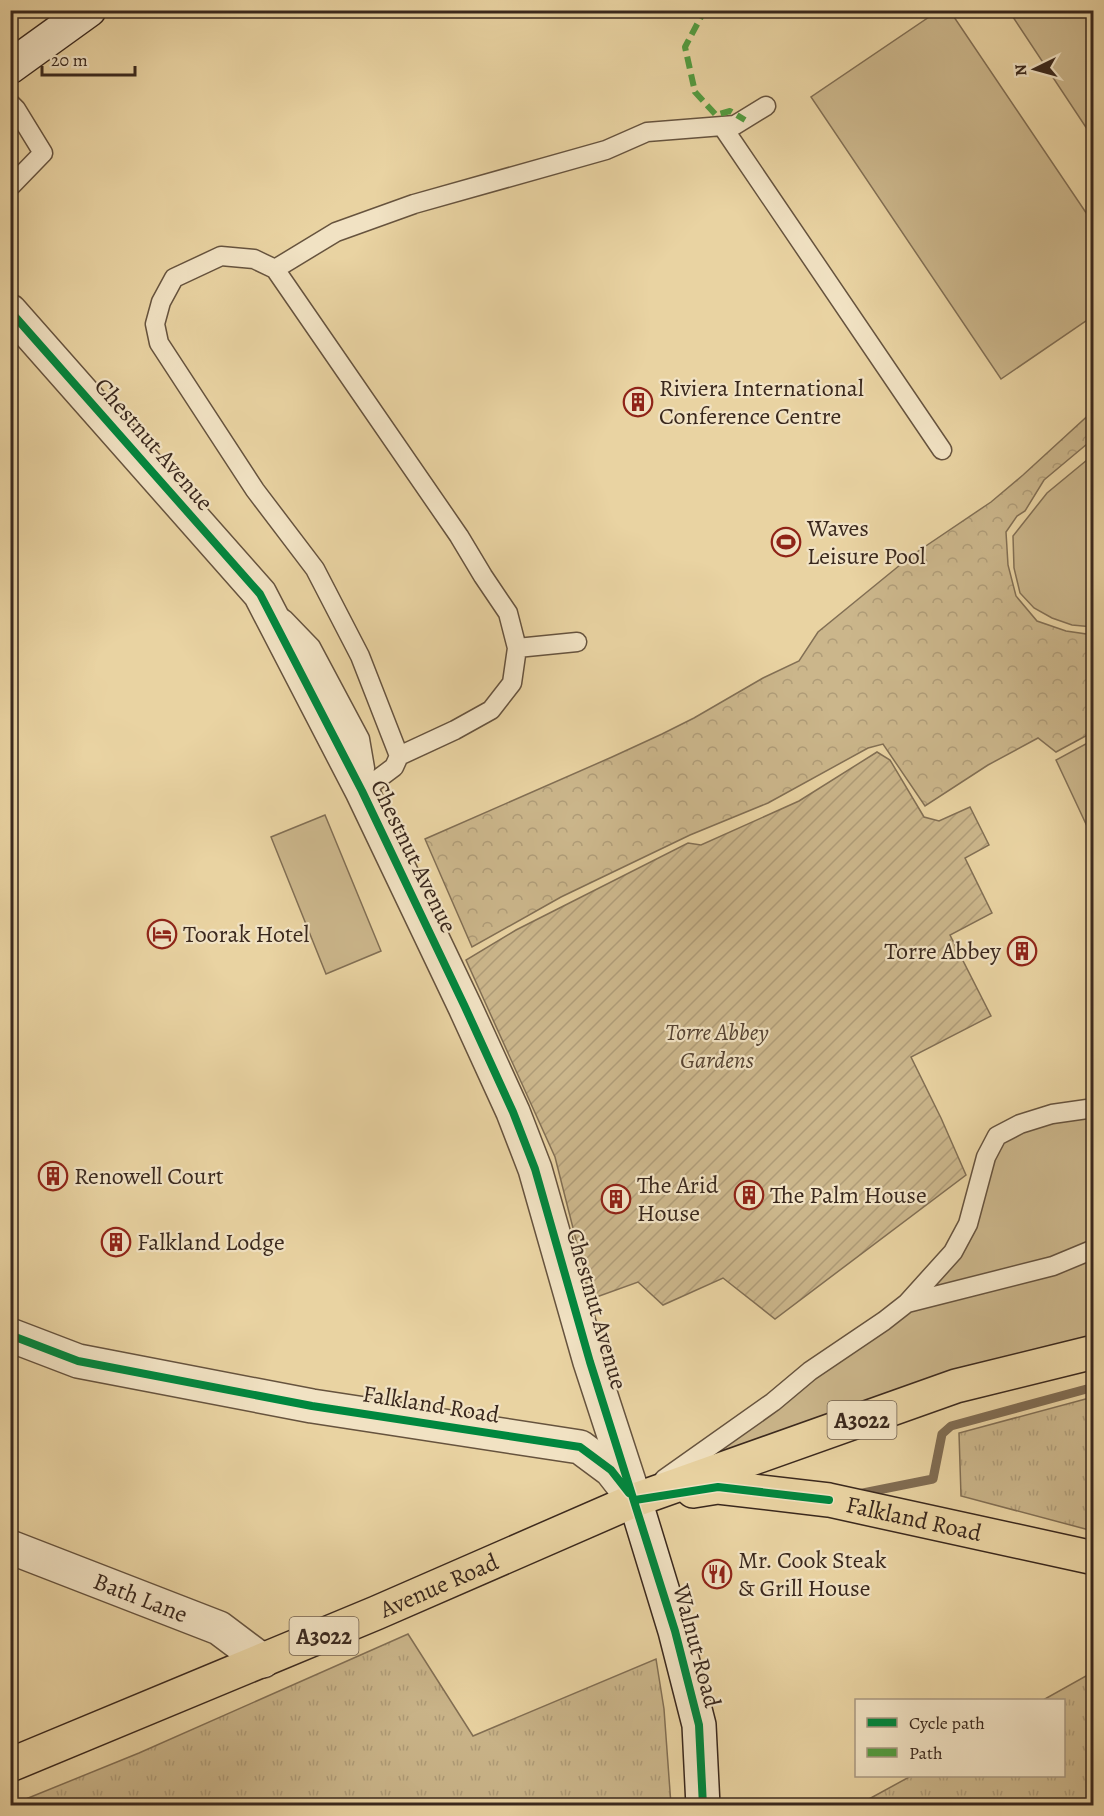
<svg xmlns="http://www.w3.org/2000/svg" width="1104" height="1816" viewBox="0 0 1104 1816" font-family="Alegreya,serif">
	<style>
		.grass { fill: #cbb68b; stroke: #826f54; stroke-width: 1.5 }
		.forest { fill: url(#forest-crowns); stroke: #826f54; stroke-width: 1.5 }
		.park { fill: url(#park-tufts); stroke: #826f54; stroke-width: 1.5 }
		.garden { fill: url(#garden-furrows); stroke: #826f54; stroke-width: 1.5 }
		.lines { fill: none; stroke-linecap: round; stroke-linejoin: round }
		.stream { stroke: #806c52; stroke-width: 9 }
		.lane-casing { stroke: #66533e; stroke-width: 21 }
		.street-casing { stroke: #66533e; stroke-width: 36 }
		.secondary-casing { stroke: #3a281d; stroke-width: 36 }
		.primary-casing { stroke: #3a281d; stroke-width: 36 }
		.lane { stroke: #f1e2c3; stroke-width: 18 }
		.street { stroke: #f1e2c3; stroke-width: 33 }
		.secondary { stroke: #f1e2c3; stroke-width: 33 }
		.primary { stroke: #e9d3a2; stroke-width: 33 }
		.quiet { stroke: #529c3f; stroke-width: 6; stroke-dasharray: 12 6; stroke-linecap: butt }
		.cycleway-casing { stroke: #f1e2c3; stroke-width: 11 }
		.cycleway { stroke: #00873e; stroke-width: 8 }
		.labels { text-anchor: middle; stroke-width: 4.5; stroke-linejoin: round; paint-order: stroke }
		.shield { fill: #f1e2c3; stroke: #71604f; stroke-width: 1.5 }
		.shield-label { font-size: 22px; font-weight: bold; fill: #3a281d }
		.poi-label { font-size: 24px; fill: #3a281d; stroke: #f1e2c3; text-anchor: start }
		.street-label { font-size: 24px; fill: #3a281d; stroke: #f1e2c3 }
		.park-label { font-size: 24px; font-style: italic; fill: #574433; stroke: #f1e2c3 }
	</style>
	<defs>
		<pattern id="forest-crowns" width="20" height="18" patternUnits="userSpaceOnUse" patternTransform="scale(1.5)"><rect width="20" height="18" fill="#cbb68b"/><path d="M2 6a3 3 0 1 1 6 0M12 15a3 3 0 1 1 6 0" fill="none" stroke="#af9c78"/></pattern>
		<pattern id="park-tufts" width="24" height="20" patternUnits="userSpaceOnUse" patternTransform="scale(1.5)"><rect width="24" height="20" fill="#cbb68b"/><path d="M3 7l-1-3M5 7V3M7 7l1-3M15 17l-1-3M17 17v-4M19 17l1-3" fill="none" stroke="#af9c78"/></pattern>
		<pattern id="garden-furrows" width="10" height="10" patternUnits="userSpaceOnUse" patternTransform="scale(1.5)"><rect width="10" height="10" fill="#cbb68b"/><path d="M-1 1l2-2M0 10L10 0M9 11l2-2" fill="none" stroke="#af9c78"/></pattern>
	</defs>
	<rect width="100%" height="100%" fill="#e9d3a2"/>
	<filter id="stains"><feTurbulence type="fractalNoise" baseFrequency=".00333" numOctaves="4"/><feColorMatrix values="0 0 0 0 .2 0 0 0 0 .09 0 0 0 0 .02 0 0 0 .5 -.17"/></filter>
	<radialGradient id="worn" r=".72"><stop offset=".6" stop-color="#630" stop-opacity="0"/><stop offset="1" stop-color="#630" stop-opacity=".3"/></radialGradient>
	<path class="grass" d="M938 11H950L1093 223V316L1001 379 811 97Z
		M1009 11H1093V138Z
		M1093 455V627L1072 625 1052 618 1034 608 1020 593 1014 568 1013 536 1047 493Z
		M1093 740V839L1056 760Z
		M325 815 381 951 326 974 271 837Z
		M1093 1108V1352L635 1500 884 1321 954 1252 997 1136Z"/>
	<path class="forest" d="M1093 411V439L1044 480 1025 511 1017 516 1006 532 1008 565 1016 596 1037 621 1066 631 1093 635V732L1056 752 1038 738 988 765 925 806 883 744 868 748 768 803 690 835 561 897 472 947 425 839 612 757 662 734 694 718 763 678 799 661 818 632 911 556 991 502 1023 475Z"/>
	<path class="park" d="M1093 1397V1531L961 1496 959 1433Z
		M408 1634 473 1736 656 1659 664 1709 671 1805H11L139 1753Z
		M1093 1672V1805H858L911 1776H1064V1700H1043Z"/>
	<path class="garden" d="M877 752 890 760 924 817 939 821 970 807 989 845 965 858 992 913 950 935 991 1016 911 1057 941 1118 966 1175 775 1319 723 1278 663 1305 638 1282 591 1299 555 1157 466 960 516 930 688 843 701 845 799 801Z"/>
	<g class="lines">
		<path class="stream" d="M858 1494 933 1479 942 1434 951 1426 1094 1387"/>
		<g class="lane-casing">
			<path id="lane" d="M10 103 16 109 43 153 11 186
				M722 126 942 450
				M275 269 336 232 414 204 606 150 647 132 735 125 766 106
				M284 619 311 647 360 739 365 768 363 781
				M517 648 577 642
				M362 791 394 767 399 756 455 730 491 710 512 683 517 648 508 613 483 576 459 536 275 269 254 259 221 256 174 278 161 302 155 324 159 343 255 490 315 569 360 656 399 756
				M907 1303 1053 1266 1094 1249
				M664 1479 773 1402 810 1371 884 1321 907 1303 953 1252 968 1224 986 1157 997 1136 1020 1124 1052 1114 1094 1108"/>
		</g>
		<g class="street-casing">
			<g id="street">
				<path d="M10 311 260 594 362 791 465 1007 513 1112 535 1169 590 1362 635 1500"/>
				<path d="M10 1335 78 1361 312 1406 580 1447 611 1470 629 1493"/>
				<path id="s1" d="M10 1547 219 1628 263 1661"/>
			</g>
		</g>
		<g class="secondary-casing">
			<path id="secondary" d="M10 67 89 10
				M635 1500 675 1631 699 1725 703 1806"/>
		</g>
		<g class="primary-casing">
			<g id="primary">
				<path id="s2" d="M693 1491 718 1487 829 1500 1094 1558"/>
				<path id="s3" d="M10 1765 376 1613 635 1500 956 1386 1094 1352"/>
			</g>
		</g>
		<use href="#lane" class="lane"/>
		<use href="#street" class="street"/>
		<use href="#secondary" class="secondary"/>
		<use href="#primary" class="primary"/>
		<path class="quiet" d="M708 10 702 15 685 47 695 92 716 115 730 111 745 120"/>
		<g class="cycleway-casing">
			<path id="cycleway" d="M10 311 260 594 362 791 465 1007 513 1112 535 1169 590 1362 675 1631 699 1725 703 1806
				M10 1335 78 1361 312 1406 580 1447 611 1470 629 1493
				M635 1500 718 1487 829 1500"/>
		</g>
		<use href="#cycleway" class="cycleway"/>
	</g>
	<defs>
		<g id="building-ring" transform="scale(1.5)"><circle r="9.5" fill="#f1e2c3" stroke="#8f2418" stroke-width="1.5"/><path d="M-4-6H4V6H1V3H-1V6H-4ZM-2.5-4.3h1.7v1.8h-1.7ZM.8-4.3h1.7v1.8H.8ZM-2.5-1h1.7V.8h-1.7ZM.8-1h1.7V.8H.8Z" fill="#8f2418"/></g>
		<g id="stadium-ring" transform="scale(1.5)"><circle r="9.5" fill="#f1e2c3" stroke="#8f2418" stroke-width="1.5"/><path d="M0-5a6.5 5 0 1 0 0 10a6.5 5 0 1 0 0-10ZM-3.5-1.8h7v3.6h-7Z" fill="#8f2418"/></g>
		<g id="hotel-ring" transform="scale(1.5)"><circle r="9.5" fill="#f1e2c3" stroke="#8f2418" stroke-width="1.5"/><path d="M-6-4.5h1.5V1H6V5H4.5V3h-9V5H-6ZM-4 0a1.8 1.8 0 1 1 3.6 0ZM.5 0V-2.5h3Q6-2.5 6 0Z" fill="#8f2418"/></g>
		<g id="restaurant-ring" transform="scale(1.5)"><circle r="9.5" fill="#f1e2c3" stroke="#8f2418" stroke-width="1.5"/><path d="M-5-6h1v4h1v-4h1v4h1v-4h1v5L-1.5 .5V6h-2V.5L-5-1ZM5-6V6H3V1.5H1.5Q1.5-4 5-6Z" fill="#8f2418"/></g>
	</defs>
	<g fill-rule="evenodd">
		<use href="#building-ring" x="638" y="402"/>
		<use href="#stadium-ring" x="786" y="542"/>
		<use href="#hotel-ring" x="162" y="934"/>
		<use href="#building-ring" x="1022" y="951"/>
		<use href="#building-ring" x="53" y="1176"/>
		<use href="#building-ring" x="749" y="1195"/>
		<use href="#building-ring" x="616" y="1199"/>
		<use href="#building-ring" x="116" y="1242"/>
		<use href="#restaurant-ring" x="717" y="1574"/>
	</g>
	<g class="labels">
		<g class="shield">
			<rect x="827.5" y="1401" width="69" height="38" rx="4.5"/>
			<rect x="289.5" y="1617" width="69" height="38" rx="4.5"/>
		</g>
		<g class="shield-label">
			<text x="862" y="1428">A3022</text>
			<text x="324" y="1644">A3022</text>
		</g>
		<g class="poi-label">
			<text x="659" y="396">Riviera International<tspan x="659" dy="28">Conference Centre</tspan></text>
			<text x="807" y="536">Waves<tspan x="807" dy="28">Leisure Pool</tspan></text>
			<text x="183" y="942">Toorak Hotel</text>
			<text x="1001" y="959" text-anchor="end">Torre Abbey</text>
			<text x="74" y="1184">Renowell Court</text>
			<text x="637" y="1193">The Arid<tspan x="637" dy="28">House</tspan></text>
			<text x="770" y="1203">The Palm House</text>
			<text x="137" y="1250">Falkland Lodge</text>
			<text x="738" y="1568">Mr. Cook Steak<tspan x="738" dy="28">&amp; Grill House</tspan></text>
		</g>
		<g class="street-label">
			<text transform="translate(154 444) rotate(49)" y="8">Chestnut Avenue</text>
			<text transform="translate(414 856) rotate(64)" y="8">Chestnut Avenue</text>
			<text transform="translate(597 1309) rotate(74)" y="8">Chestnut Avenue</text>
			<text transform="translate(431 1404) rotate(9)" y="8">Falkland Road</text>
			<text dy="8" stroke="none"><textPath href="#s2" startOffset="224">Falkland Road</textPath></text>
			<text dy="8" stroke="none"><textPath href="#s3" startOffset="465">Avenue Road</textPath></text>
			<text dy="8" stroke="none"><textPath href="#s1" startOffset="140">Bath Lane</textPath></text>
			<text transform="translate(697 1646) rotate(75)" y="8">Walnut Road</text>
		</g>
		<g class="park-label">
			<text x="717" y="1040">Torre Abbey<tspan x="717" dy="28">Gardens</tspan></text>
		</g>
	</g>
	<rect width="1104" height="1816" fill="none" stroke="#e9d3a2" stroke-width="36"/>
	<rect x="12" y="12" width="1080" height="1792" fill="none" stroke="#3a281d" stroke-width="3"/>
	<rect x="18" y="18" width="1068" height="1780" fill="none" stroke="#3a281d" stroke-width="1.5"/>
	<rect x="855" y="1699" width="210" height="78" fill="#f1e2c3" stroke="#a89881" stroke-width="1.5"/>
	<rect x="867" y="1718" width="30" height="9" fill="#00873e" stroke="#a89881" stroke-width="1.5"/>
	<text x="909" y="1729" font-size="18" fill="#3a281d">Cycle path</text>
	<rect x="867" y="1748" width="30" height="9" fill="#529c3f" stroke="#a89881" stroke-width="1.5"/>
	<text x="909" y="1759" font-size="18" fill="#3a281d">Path</text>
	<g transform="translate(1035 69) rotate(265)" stroke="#f1e2c3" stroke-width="4.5" paint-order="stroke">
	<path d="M0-4.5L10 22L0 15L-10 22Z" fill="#3a281d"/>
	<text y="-9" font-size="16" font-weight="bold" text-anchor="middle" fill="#3a281d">N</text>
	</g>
	<path d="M42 66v9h93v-9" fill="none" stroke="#3a281d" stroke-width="3"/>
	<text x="51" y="66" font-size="18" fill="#3a281d" stroke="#f1e2c3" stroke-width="4.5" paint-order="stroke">20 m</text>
	<rect width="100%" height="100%" filter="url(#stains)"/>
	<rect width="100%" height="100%" fill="url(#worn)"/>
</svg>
